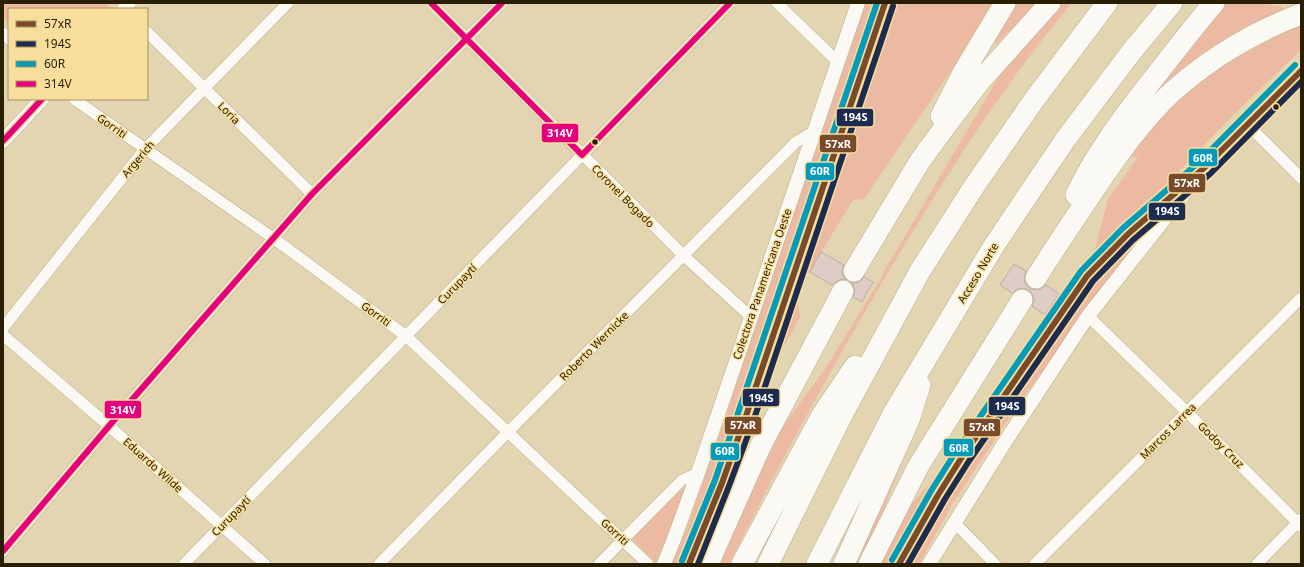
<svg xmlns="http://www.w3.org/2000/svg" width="1304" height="567" viewBox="0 0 1304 567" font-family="'Noto Sans',sans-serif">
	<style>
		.green { fill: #ecbaa3 }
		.building { fill: #decdc6; stroke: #bcaca5 }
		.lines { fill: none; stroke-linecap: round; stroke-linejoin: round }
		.minor-casing { stroke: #b6ac8f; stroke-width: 12 }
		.tertiary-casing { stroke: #b6ac8f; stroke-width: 15 }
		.secondary-casing { stroke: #b6ac8f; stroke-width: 17 }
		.motorway-casing { stroke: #b6ac8f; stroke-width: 22 }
		.minor { stroke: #fbf9f3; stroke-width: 11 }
		.tertiary { stroke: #fbf9f3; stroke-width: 14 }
		.secondary { stroke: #fbf9f3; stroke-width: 16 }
		.motorway { stroke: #fbf9f3; stroke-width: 21 }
		.bus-1-casing { stroke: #f8de9c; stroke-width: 9 }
		.bus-2-casing { stroke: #f8de9c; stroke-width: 9 }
		.bus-3-casing { stroke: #f8de9c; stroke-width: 9 }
		.bus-4-casing { stroke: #f8de9c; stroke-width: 9 }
		.bus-1 { stroke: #7a4b2a; stroke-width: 6 }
		.bus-2 { stroke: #1d2b4f; stroke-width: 6 }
		.bus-3 { stroke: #049bba; stroke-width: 6 }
		.bus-4 { stroke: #e5007d; stroke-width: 6 }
		.bus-dot { fill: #291f04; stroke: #f8de9c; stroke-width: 1.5 }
		.labels { text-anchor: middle; stroke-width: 3; stroke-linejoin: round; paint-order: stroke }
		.street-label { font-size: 11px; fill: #291f04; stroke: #f8de9c }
		.line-badge { stroke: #f8de9c; stroke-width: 1.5 }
		.badge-label { font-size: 11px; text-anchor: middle; font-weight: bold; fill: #fff }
	</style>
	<rect width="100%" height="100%" fill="#e3d5b1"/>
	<path class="green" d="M3 3H111L106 9H9V24L3 16Z
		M865 3H874L720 455 679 564H672L688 525 721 430Z
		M893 3H997L864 199 853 200 797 292 800 317 776 361 766 388 780 339 797 292Z
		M1011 3H1038L997 43 989 40Z
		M1060 3H1072C1015 71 966 145 920 220 851 331 788 447 729 564H711L780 430 825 369 883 275V273L1014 51Z
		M1219 3H1261L1283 7 1285 10 1122 126Z
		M1301 18V50L1233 115 1136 216 1093 257 1108 199 1138 157H1127L1137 137 1219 61Z
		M1132 237 1137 241 1015 409 953 503 919 564H910L957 481 1081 293Z
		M903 461 891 490 875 535 860 564H854Z
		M946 465 889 564H874L908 508Z
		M682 489H684L685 492 656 563 631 538Z"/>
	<path class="building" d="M821 252 844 265 842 271 843 276 846 280 842 279 837 281 832 285 810 272Z
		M1014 264 1026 271 1024 278 1025 283 1029 288 1036 290 1041 289 1046 285 1059 294 1045 315 1032 306 1034 300 1032 294 1029 290 1022 288 1017 289 1012 293 1000 285Z
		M864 277 873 282 862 302 853 297 855 290 853 285 851 282 854 283 859 282Z"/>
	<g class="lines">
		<g class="minor-casing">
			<path id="minor" d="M431 3 684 256 751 317
				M777 3 838 62
				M147 32 312 194
				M3 33 9 39
				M74 99 273 238 406 336 648 564
				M1247 124 1301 178
				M1088 316 1187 412 1301 526
				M3 328 145 149 288 3
				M3 335 109 426 265 564
				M954 522 995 564
				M3 551 109 426 312 194 502 3
				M184 564 730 3
				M379 564 508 432 796 142 813 132
				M599 564 682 480 698 473
				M1035 564 1301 298
				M1257 564 1301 519"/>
		</g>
		<g class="tertiary-casing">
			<path id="tertiary" d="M124 9 129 3
				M3 141 42 99
				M664 564 674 539 698 473 858 3
				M929 564 1005 442 1088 316 1185 193"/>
		</g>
		<g class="secondary-casing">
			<path id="secondary" d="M1204 168 1301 71"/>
		</g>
		<g class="motorway-casing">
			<path id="motorway" d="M941 116 963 73 1005 3
				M1076 195C1096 152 1127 112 1157 74 1176 50 1194 26 1214 3
				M854 271 920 161 947 124 980 81 1050 3
				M1036 278C1056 246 1077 215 1098 184 1120 152 1143 119 1172 92 1210 58 1254 32 1301 14
				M689 564 722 483 746 416 885 3
				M708 564 761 445 843 291
				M742 564 822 415 855 366
				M768 564 842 415 920 271 975 185 1034 100 1107 3
				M817 564 893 414 995 244 1065 140 1132 51 1172 3
				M844 564 909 420 920 385
				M869 564 919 465 1022 300
				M899 564 938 495 962 457 1057 318 1087 276 1128 234 1204 168"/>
		</g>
		<use href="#minor" class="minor"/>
		<use href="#tertiary" class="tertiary"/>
		<use href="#secondary" class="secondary"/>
		<use href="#motorway" class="motorway"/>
		<g class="bus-1-casing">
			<path id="bus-1" d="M689 564 722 483 746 416 885 3
				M899 564 938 495 962 457 1087 276 1128 234 1204 168 1301 71"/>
		</g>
		<g class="bus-2-casing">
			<path id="bus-2" d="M698 564 729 486 754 419 893 6
				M908 564 945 499 969 461 1093 281 1133 240 1210 174 1301 82"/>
		</g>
		<g class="bus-3-casing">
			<path id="bus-3" d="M892 560 931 491 955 453 1081 271 1123 228 1199 162 1295 65
				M682 561 715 480 738 413 877 3"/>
		</g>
		<g class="bus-4-casing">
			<path id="bus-4" d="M431 3 582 155 730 3
				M3 141 42 99
				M3 551 109 426 312 194 502 3"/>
		</g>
		<use href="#bus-1" class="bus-1"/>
		<use href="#bus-2" class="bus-2"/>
		<use href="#bus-3" class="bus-3"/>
		<use href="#bus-4" class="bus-4"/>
	</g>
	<g class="bus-dot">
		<circle cx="1276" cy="107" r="3.5"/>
		<circle cx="595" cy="142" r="3.5"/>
	</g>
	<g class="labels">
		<g class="street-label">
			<text transform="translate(229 113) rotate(45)" y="4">Loria</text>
			<text transform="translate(112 126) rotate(35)" y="4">Gorriti</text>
			<text transform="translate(138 159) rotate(-50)" y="4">Argerich</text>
			<text transform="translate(623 196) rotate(45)" y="4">Coronel Bogado</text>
			<text transform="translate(978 273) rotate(-59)" y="4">Acceso Norte</text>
			<text transform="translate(457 284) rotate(-46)" y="4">Curupaytí</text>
			<text transform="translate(762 284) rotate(-71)" y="4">Colectora Panamericana Oeste</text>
			<text transform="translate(376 314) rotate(36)" y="4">Gorriti</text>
			<text transform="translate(594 346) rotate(-45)" y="4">Roberto Wernicke</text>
			<text transform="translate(1168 431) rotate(-45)" y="4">Marcos Larrea</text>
			<text transform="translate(1221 445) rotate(45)" y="4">Godoy Cruz</text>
			<text transform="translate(153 465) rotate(42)" y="4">Eduardo Wilde</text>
			<text transform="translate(231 516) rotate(-46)" y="4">Curupaytí</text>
			<text transform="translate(615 532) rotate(43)" y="4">Gorriti</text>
		</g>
	</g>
	<g class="line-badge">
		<rect x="836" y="108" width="38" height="19" rx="4" fill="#1d2b4f"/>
		<rect x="541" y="123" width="38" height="20" rx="4" fill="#e5007d"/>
		<rect x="819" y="134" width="38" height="19" rx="4" fill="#7a4b2a"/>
		<rect x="1188" y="148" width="30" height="19" rx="4" fill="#049bba"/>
		<rect x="805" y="162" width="30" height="19" rx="4" fill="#049bba"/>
		<rect x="1168" y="173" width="38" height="20" rx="4" fill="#7a4b2a"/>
		<rect x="1148" y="202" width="38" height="19" rx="4" fill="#1d2b4f"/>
		<rect x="742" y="388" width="38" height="19" rx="4" fill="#1d2b4f"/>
		<rect x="988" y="396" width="38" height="20" rx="4" fill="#1d2b4f"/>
		<rect x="104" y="400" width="38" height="19" rx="4" fill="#e5007d"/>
		<rect x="724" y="416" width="38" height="19" rx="4" fill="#7a4b2a"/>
		<rect x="963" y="418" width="38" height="19" rx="4" fill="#7a4b2a"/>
		<rect x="943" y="438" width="31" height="19" rx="4" fill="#049bba"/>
		<rect x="710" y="442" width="30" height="19" rx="4" fill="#049bba"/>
	</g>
	<g class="badge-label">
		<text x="855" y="121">194S</text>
		<text x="560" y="137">314V</text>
		<text x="838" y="148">57xR</text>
		<text x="1203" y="162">60R</text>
		<text x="820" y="175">60R</text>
		<text x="1187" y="187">57xR</text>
		<text x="1167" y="215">194S</text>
		<text x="761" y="402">194S</text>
		<text x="1007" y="410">194S</text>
		<text x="123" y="414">314V</text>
		<text x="743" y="429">57xR</text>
		<text x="982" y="431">57xR</text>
		<text x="959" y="452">60R</text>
		<text x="725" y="455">60R</text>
	</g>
	<rect width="1304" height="567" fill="none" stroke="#291f04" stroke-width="8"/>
	<rect x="8" y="8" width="140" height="92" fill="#f8de9c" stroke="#a5925f"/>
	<rect x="16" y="21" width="20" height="6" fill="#7a4b2a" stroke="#a5925f"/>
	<text x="44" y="28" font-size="12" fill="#291f04">57xR</text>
	<rect x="16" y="41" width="20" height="6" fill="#1d2b4f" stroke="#a5925f"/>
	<text x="44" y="48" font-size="12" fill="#291f04">194S</text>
	<rect x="16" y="61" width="20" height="6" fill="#049bba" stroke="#a5925f"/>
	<text x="44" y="68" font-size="12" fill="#291f04">60R</text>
	<rect x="16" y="81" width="20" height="6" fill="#e5007d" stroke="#a5925f"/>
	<text x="44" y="88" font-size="12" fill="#291f04">314V</text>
</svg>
